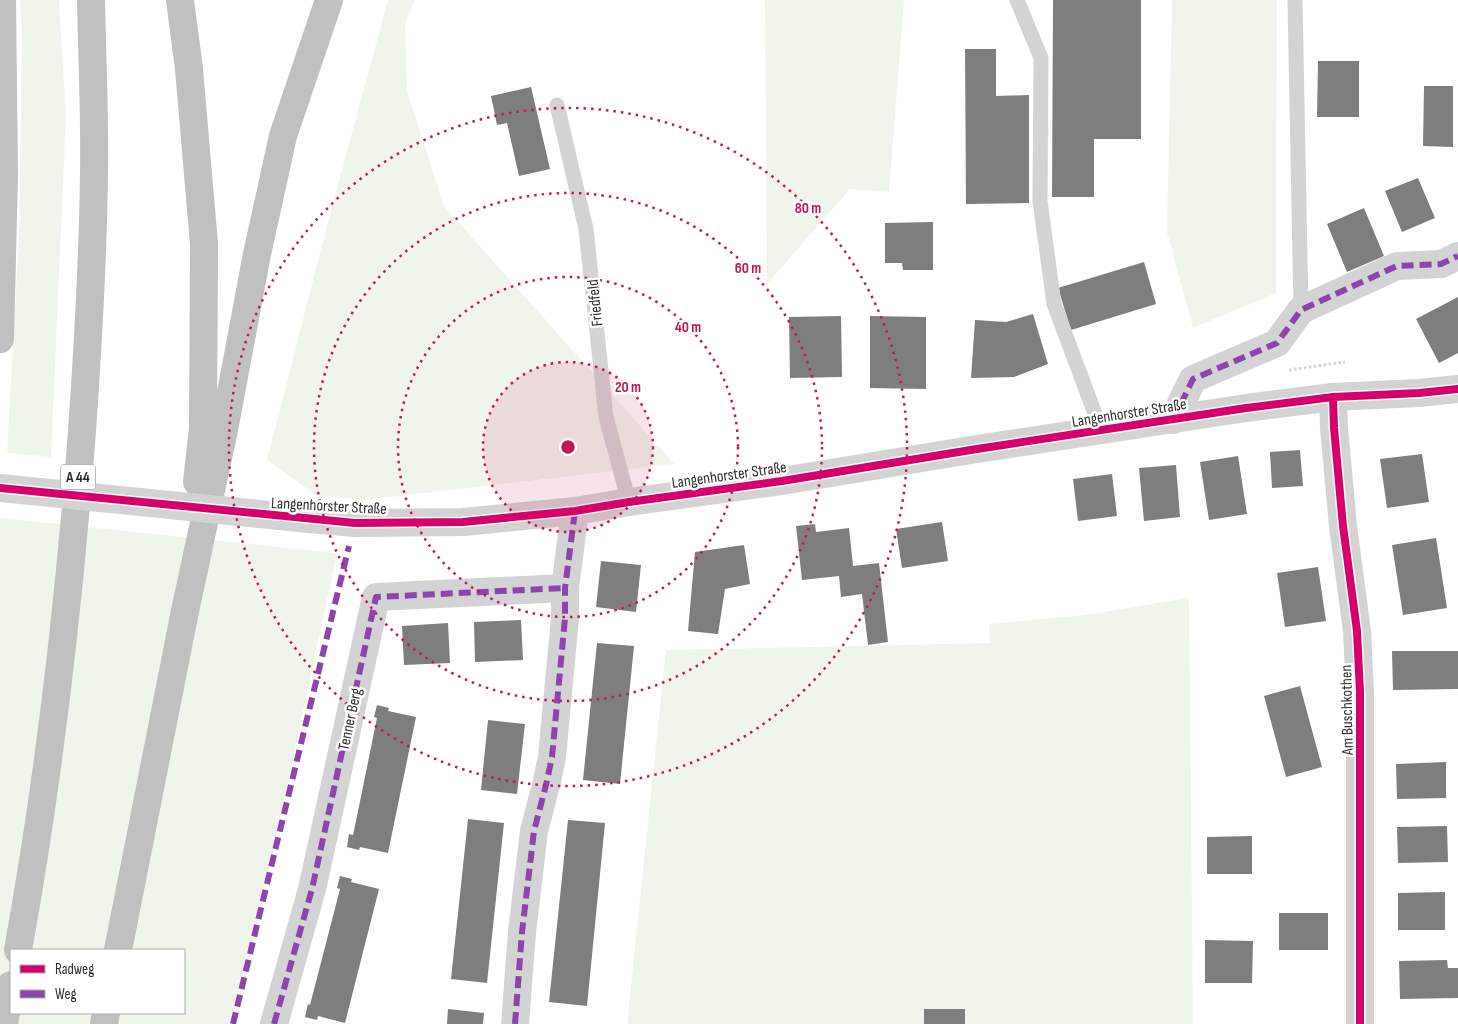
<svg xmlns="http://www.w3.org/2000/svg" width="1458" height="1024" viewBox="0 0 1458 1024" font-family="'Sofia Sans Condensed',sans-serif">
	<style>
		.green { fill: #f0f5eb; fill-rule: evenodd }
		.building { fill: #7e7e7e }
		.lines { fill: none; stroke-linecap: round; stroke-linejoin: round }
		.path { stroke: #d3d3d3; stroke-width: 3; stroke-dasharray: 2.5 2.5; stroke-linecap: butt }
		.service { stroke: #d3d3d3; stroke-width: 15 }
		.minor { stroke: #d3d3d3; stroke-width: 28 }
		.tertiary { stroke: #d3d3d3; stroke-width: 28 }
		.motorway { stroke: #c0c0c0; stroke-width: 28 }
		.tertiary-bridge { stroke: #d3d3d3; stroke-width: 28 }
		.quiet { stroke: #8e44ad; stroke-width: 6; stroke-dasharray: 12 6; stroke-linecap: butt }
		.cycleway-casing { stroke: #fff; stroke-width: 11 }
		.cycleway { stroke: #d6006c; stroke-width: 8 }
		.ring { fill: none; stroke: #c2185b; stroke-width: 2.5; stroke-dasharray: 2.5 5 }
		.labels { text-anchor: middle; stroke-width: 5; stroke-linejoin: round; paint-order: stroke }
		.shield { fill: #fff; stroke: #6d6d6d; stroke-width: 1 }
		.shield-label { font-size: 15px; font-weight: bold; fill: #2e2e2e }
		.street-label { font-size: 16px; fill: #2e2e2e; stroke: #fff }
		.centre { fill: #c2185b; stroke: #fff; stroke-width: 2.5 }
		.ring-label { font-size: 15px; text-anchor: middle; font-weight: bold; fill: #c2185b; stroke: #fff; stroke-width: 5; stroke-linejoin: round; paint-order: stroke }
	</style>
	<rect width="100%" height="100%" fill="#fff"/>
	<path class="green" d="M20 0H59L66 117 51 457 7 453 19 237 22 41Z
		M388 0H415L405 23 407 91 444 206 674 464 364 500 316 495 267 460 331 210Z
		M765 0H904L889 192 850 189 767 284Z
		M1172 0H1277L1276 293 1193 328 1167 232Z
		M0 518 337 553 236 1024H0ZM11 950H184V1013H11Z
		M1189 598 1193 1024H627L666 650 990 643 989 624 1084 615Z"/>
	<path class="building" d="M1053 0H1141V139H1094V197H1052Z
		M965 49H996V96L1029 95V203L966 204Z
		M1318 61H1359V117H1317Z
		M1424 86H1453V147L1423 146Z
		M531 87 550 169 519 176 507 123 497 125 491 96Z
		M1418 178 1435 218 1402 232 1385 191Z
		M1364 208 1384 256 1347 272 1327 224Z
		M933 222V270H903L902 263H885V223Z
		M1144 262 1156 304 1071 330 1058 288Z
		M1458 297V353L1439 363 1416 319Z
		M1033 314 1048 364 1014 377 971 378 975 320 1006 322Z
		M841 316 842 377 790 378 789 317Z
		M870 316 926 317V389L870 388Z
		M1300 450 1303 486 1272 488 1270 452Z
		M1422 454 1429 502 1387 508 1380 459Z
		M1238 456 1247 514 1209 520 1200 462Z
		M1176 465 1180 517 1144 521 1139 468Z
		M1112 474 1117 516 1078 521 1073 479Z
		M942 522 948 561 902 568 896 529Z
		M815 524 816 532 849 528 853 566 879 563 888 642 868 645 862 594 841 597 839 576 802 580 796 526Z
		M1436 538 1447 608 1403 615 1392 545Z
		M744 545 750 584 725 589 718 634 688 631 695 552Z
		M601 561 641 565 636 612 596 607Z
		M1318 567 1326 621 1285 627 1277 573Z
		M521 620 523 660 475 662 474 622Z
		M448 623 450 663 404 665 402 626Z
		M597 643 634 646 620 784 583 780Z
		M1392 651H1458V689L1393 690Z
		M1300 686 1322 767 1286 777 1264 696Z
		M377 705 389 708 388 711 416 717 388 853 360 847 359 850 347 847 349 834 353 835 356 821 377 718 374 717Z
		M488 720 525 724 517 794 481 790Z
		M1446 762V798L1397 799 1396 764Z
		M468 819 504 823 487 983 451 979Z
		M568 820 605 823 587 1006 549 1002Z
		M1447 826 1448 862 1398 863 1397 827Z
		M1252 836V874H1207V837Z
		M340 876 352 879 351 882 379 889 345 1023 318 1016 317 1020 305 1017 308 1004 310 1005 340 889 337 888Z
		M1445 892V930H1398V893Z
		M1279 913H1328V950H1279Z
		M1205 940 1253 941 1252 983H1205Z
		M1447 960 1448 968H1458V998L1400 999 1399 961Z
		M448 1009 484 1013 483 1024H447Z
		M924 1009H965V1024H924Z"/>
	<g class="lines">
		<path class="path" d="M1289 370 1345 362"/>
		<path class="service" d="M1017 0 1041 58 1040 201 1054 304 1101 430
			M1295 1 1301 310
			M557 105 586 229 606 417 629 502"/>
		<path class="minor" d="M1333 397 1334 428 1343 526 1357 631 1360 692V1024
			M1173 420 1193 379 1277 343 1301 310 1397 266 1441 264 1458 256
			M274 1024 312 889 376 597 565 588
			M515 1024 522 932 534 831 546 785 552 757 565 618V588L575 511"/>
		<path class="tertiary" d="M309 519 355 523 463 522 575 511 629 502 782 481 977 449 1246 408 1333 397 1419 393 1458 389"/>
		<path class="motorway" d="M180 0 189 69 204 244 203 428 197 482
			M0 339 4 174 2 0
			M18 950C49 779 69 605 82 431 88 345 93 259 94 173 95 115 92 57 91 0
			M118 950 185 611 224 430 257 254 283 136 329 0
			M4 1024 11 985
			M104 1024 106 1013"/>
		<path class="tertiary-bridge" d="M0 488 309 519"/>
		<path class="quiet" d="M1173 420 1193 379 1277 343 1301 310 1397 266 1441 264 1458 256
			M233 1024 349 546
			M274 1024 312 889 376 597 565 588
			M515 1024 522 932 534 831 546 785 552 757 565 618V588L575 511"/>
		<g class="cycleway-casing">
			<path id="cycleway" d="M1333 397 1334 428 1343 526 1357 631 1360 692V1024
				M0 488 355 523 463 522 575 511 629 502 782 481 977 449 1246 408 1333 397 1419 393 1458 389"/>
		</g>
		<use href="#cycleway" class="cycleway"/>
	</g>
	<circle cx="568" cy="447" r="85" fill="#c2185b" fill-opacity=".12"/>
	<g class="ring">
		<circle cx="568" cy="447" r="85"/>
		<circle cx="568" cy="447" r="170"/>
		<circle cx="568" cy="447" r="254"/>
		<circle cx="568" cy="447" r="339"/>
	</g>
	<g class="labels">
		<rect class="shield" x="60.5" y="464.5" width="35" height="25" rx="4"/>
		<g class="shield-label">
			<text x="78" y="482">A 44</text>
		</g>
		<g class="street-label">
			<text transform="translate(594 303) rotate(-96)" y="6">Friedfeld</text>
			<text transform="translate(1129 412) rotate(-9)" y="6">Langenhorster Straße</text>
			<text transform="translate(729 474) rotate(-8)" y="6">Langenhorster Straße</text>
			<text transform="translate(329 505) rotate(3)" y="6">Langenhorster Straße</text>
			<text transform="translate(1346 710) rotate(-91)" y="6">Am Buschkothen</text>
			<text transform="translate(349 719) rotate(-78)" y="6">Tenner Berg</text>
		</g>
	</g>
	<circle cx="568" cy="447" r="8" class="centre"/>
	<g class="ring-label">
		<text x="808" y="213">80 m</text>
		<text x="748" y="273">60 m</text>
		<text x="688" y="332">40 m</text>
		<text x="628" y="392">20 m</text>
	</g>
	<rect x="10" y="949" width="175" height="65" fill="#ffffff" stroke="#ababab"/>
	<rect x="20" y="965" width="25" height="8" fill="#d6006c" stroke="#ababab"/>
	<text x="55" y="974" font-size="15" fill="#2e2e2e">Radweg</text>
	<rect x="20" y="990" width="25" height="8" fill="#8e44ad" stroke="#ababab"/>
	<text x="55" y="999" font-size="15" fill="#2e2e2e">Weg</text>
</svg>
